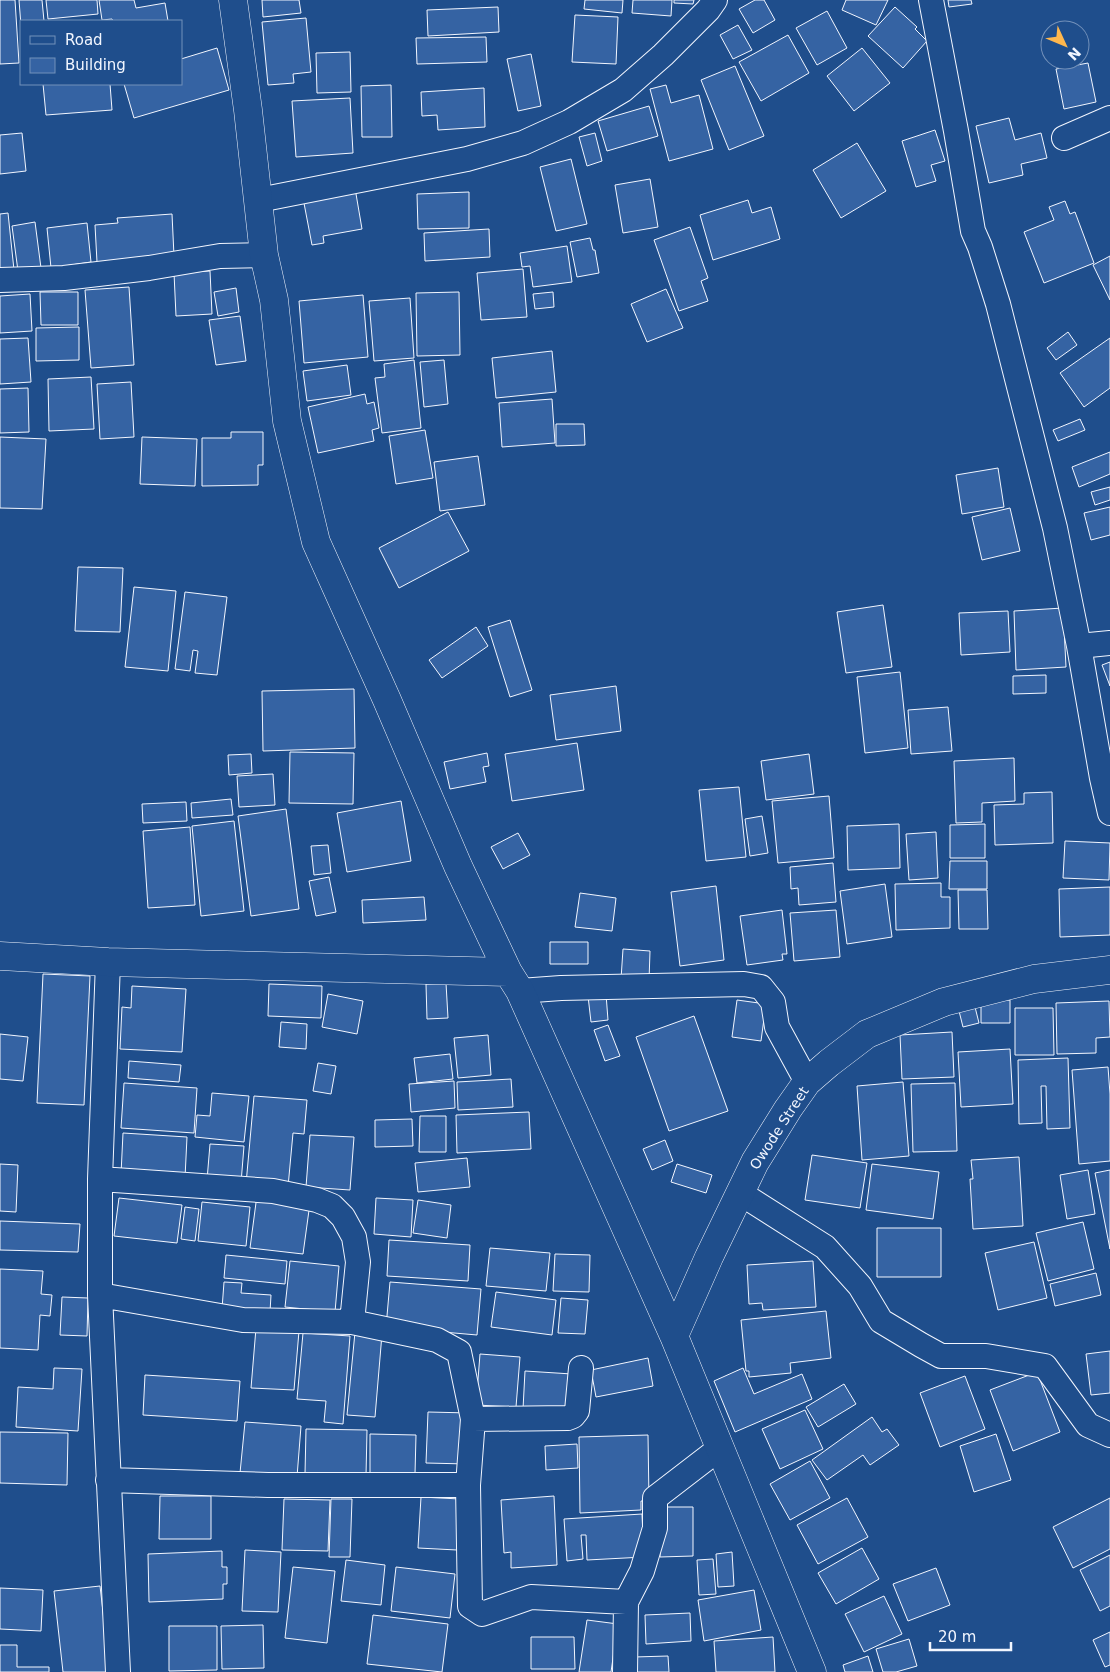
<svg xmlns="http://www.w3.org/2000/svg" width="1110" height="1672" viewBox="0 0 1110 1672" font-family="'DejaVu Sans',sans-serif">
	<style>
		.building { fill: #3563a3; stroke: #f2f6ff }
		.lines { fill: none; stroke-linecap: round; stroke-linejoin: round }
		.street-casing { stroke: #f2f6ff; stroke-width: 26 }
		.secondary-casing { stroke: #f2f6ff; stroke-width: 29 }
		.street { stroke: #1f4e8c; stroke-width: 24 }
		.secondary { stroke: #1f4e8c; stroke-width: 28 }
		.labels { text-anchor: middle; stroke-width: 4; stroke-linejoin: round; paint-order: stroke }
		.street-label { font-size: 14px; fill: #f2f6ff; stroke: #1f4e8c }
	</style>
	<rect width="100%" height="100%" fill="#1f4e8c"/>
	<path class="building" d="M0 0H15L19 63 0 64Z
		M19 0H42L44 21H21V26Z
		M46 0H97L98 14 48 19Z
		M99 0H134L136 8 165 3 168 21H113L112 19 102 20Z
		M262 0H299L301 13 263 17Z
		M585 0H623L622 13 584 9Z
		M633 0H672L671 16 632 13Z
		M674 0H694L693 4 674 3Z
		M755 0H764L775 20 753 33 739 9Z
		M846 0H888L876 25 842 10Z
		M948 0H971L972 4 949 7Z
		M498 7 499 32 428 36 427 10Z
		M895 7 917 27 915 29 927 41 903 68 868 36Z
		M827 11 847 48 817 65 796 28Z
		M575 15 618 17 616 64 572 62Z
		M306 18 311 72 293 74 294 83 268 85 262 22Z
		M738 25 752 50 733 59 720 35Z
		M788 35 809 73 761 101 739 62Z
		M486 37 487 62 417 64 416 38Z
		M217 48 229 90 134 118 124 84H181V59Z
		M862 48 890 83 854 111 827 76Z
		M350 52 351 92 317 93 316 53Z
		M531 54 541 106 518 111 507 59Z
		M1088 63 1096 102 1064 109 1056 69Z
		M735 66 764 136 729 150 701 80Z
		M43 84H110L112 110 46 115Z
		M391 85 392 137H362L361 86Z
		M666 85 671 103 699 95 713 149 669 161 650 89Z
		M484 88 485 127 438 130 437 115 422 116 421 92Z
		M350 98 353 153 296 157 292 101Z
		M649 106 658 136 607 151 598 121Z
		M1009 118 1015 140 1041 133 1047 158 1021 164 1023 175 989 183 976 126Z
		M935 130 945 161 931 165 936 181 916 187 902 141Z
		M22 133 26 171 0 174V135Z
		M595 133 602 161 587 166 579 137Z
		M857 143 886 191 841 218 813 170Z
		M571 159 587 224 556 231 540 167Z
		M650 179 658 227 623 233 615 185Z
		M355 188 362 229 323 236 324 243 312 245 303 198Z
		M469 192V228L418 229 417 194Z
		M748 200 752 213 771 207 780 239 713 260 700 215Z
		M1065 201 1070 214 1075 212 1094 263 1044 283 1024 232 1054 220 1049 207Z
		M8 213 14 270 0 272V214Z
		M172 214 174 256 97 262 95 225 118 223 117 218Z
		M35 222 41 268 18 271 12 226Z
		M87 223 91 262 51 268 47 228Z
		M690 227 708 278 701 281 708 301 679 311 654 240Z
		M489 229 490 257 425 261 424 233Z
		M590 238 593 250H595L599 273 577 277 570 242Z
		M567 246 572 282 533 287 530 266 522 267 520 253Z
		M1110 256V300L1093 265Z
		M523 269 527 317 481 320 477 273Z
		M210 271 212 314 176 316 174 273Z
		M129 287 134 365 91 368 85 290Z
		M236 288 239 312 218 316 214 292Z
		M666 289 683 328 647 342 631 304Z
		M40 292H78V325H41Z
		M459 292 460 355 417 356 416 293Z
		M553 292 554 307 535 309 533 294Z
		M30 294 32 331 0 333V296Z
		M363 295 368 357 304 363 299 301Z
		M410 298 414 358 374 361 369 301Z
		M240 316 246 361 216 365 209 320Z
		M79 327V360L36 361V328Z
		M1068 332 1077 345 1056 360 1047 348Z
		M28 338 31 382 0 384V339Z
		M1110 338V388L1084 407 1060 373Z
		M552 351 556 392 496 398 492 358Z
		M414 360 421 428 382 433 375 378 385 377 384 364Z
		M444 360 448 404 424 407 420 362Z
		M347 365 351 395 307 401 303 371Z
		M91 377 94 429 49 431 48 379Z
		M131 382 134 437 100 439 97 384Z
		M28 388 29 432 0 433V389Z
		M365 394 367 404 374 402 379 428 372 430 374 441 318 453 308 407Z
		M552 399 555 443 502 447 499 403Z
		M1080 419 1085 430 1058 441 1053 430Z
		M556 424H584L585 445 556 446Z
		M425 430 433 478 396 484 389 436Z
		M231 432H263V465H258V485L202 486V438H231Z
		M0 437 46 439 42 509 0 508Z
		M142 437 197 439 195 486 140 484Z
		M1110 452V474L1079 487 1072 467Z
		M478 456 485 505 440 511 434 462Z
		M998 468 1004 507 962 514 956 475Z
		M1110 487V500L1095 505 1091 492Z
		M1110 507V535L1091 540 1084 513Z
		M1010 508 1020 551 982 560 972 517Z
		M448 512 469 551 399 588 379 548Z
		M78 567 123 568 120 632 75 631Z
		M134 587 176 591 168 671 125 667Z
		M185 592 227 597 217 675 195 673 198 651 193 650 190 671 175 669Z
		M883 605 892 667 846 673 837 612Z
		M1063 608 1066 667 1016 670 1014 611Z
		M1008 611 1010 652 961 655 959 613Z
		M510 620 532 690 510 697 488 627Z
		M476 627 488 646 442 678 429 660Z
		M1110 662V686L1102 665Z
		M900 672 908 748 865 753 857 677Z
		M1046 675V693L1013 694V676Z
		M616 686 621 731 556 740 550 695Z
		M354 689 355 748 263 751 262 691Z
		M948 707 952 751 911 754 908 710Z
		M577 743 584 790 512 801 505 754Z
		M290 752 354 753 353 804 289 803Z
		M487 753 489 766 483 767 486 782 450 789 444 762Z
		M251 754 252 773 229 775 228 755Z
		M809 754 814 794 766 800 761 761Z
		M1014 758 1015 801 982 803V822L956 823 954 761Z
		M273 774 275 805 239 807 237 776Z
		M739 787 746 857 706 861 699 790Z
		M1052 792 1053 843 995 845 994 805 1024 804V793Z
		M829 796 834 858 778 863 772 801Z
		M231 799 233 815 192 818 191 803Z
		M401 801 411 861 347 872 337 813Z
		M186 802 187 821 143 823 142 804Z
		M286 809 299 909 251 916 238 816Z
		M762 816 768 853 750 856 745 819Z
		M234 821 244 911 201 916 192 826Z
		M899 824 900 868 848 870 847 826Z
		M985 824V858H950V825Z
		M190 827 195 905 148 908 143 831Z
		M936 832 938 878 909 880 906 834Z
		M518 833 530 855 503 869 491 847Z
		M1065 841 1110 843 1109 880 1063 878Z
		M328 845 331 873 314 875 311 846Z
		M950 861H987V889H949Z
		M833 863 836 902 799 905 798 888 791 889 790 867Z
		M329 877 336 912 316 916 309 881Z
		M941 883V897H950V928L896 930 895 884Z
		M885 884 892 937 847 944 840 891Z
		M716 886 724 960 680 966 671 892Z
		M1110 887V935L1060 937 1059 889Z
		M958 890H987L988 929H959Z
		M580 893 616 898 612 931 575 927Z
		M424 897 426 920 363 923 362 900Z
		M782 910 787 954H782L783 960 747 965 740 916Z
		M836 910 840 957 794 961 790 913Z
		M550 942H588V964H550Z
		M623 949 650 951 649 981 621 979Z
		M43 974 90 976 84 1105 37 1103Z
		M446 983 448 1018 427 1019 426 984Z
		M269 984 322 986 321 1018 268 1016Z
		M132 986 186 989 182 1052 120 1049 122 1007 131 1008Z
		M328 994 363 1001 357 1034 322 1027Z
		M606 994 608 1020 591 1022 588 996Z
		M973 999 979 1023 963 1027 957 1003Z
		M737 1000 766 1004 761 1041 732 1037Z
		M981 1000H1010V1023H981Z
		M1109 1001 1110 1037 1096 1038V1053L1057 1054 1056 1003Z
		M1015 1008H1053L1054 1055H1015Z
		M694 1016 728 1111 669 1131 636 1037Z
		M281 1022 307 1024 306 1049 279 1047Z
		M608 1025 620 1056 605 1061 594 1030Z
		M952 1032 954 1077 902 1079 900 1035Z
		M0 1034 28 1037 23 1081 0 1079Z
		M488 1035 491 1075 458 1078 454 1038Z
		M1010 1049 1013 1104 961 1107 958 1052Z
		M450 1054 453 1079 417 1083 414 1058Z
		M1068 1058 1070 1128 1047 1129 1046 1086H1041L1042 1123 1019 1124 1018 1060Z
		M129 1061 181 1065 179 1082 128 1078Z
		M318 1063 336 1066 331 1094 313 1091Z
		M1108 1067 1110 1094V1161L1079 1164 1072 1070Z
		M511 1079 513 1107 458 1110 457 1082Z
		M454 1081 455 1108 411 1112 409 1084Z
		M903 1082 909 1156 862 1160 857 1086Z
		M124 1083 197 1088 194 1133 121 1128Z
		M955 1083 957 1151 913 1152 911 1084Z
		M212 1093 249 1096 244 1142 195 1137 197 1115 210 1116Z
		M254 1096 307 1100 304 1134 293 1133 288 1187 246 1184Z
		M529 1112 531 1149 457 1153 456 1115Z
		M420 1116H446V1152H419Z
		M412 1119 413 1146 375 1147V1120Z
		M123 1133 187 1137 185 1178 121 1174Z
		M310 1135 354 1137 350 1190 306 1187Z
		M665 1140 673 1161 652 1170 643 1149Z
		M210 1144 244 1146 241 1183 207 1180Z
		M812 1155 867 1163 860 1208 805 1200Z
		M1019 1157 1023 1226 973 1229 970 1179H973L971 1160Z
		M467 1158 470 1187 418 1192 415 1163Z
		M0 1164 18 1165 16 1212 0 1211Z
		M677 1164 712 1175 706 1193 671 1182Z
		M872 1164 939 1172 933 1219 866 1210Z
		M1088 1170 1095 1214 1067 1219 1060 1175Z
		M1110 1170V1249L1095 1173Z
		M257 1195 310 1203 303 1254 250 1248Z
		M119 1198 182 1205 177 1243 114 1236Z
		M376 1198 413 1200 411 1237 374 1234Z
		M418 1200 451 1205 447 1238 413 1233Z
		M202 1202 250 1207 246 1246 198 1241Z
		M185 1207 199 1209 195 1241 181 1239Z
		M0 1221 80 1224 78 1252 0 1250Z
		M1083 1222 1094 1269 1048 1281 1036 1233Z
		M877 1228H941V1277H877Z
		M389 1240 470 1245 468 1281 387 1276Z
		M1034 1242 1047 1298 998 1310 985 1253Z
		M490 1248 550 1253 546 1291 486 1286Z
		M555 1254 590 1255 589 1292 553 1291Z
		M226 1255 287 1261 285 1284 224 1278Z
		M290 1261 339 1266 335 1312 285 1307Z
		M813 1261 816 1307 763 1310 762 1303 749 1304 747 1265Z
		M0 1269 43 1271 41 1294 52 1295 50 1316 40 1315 38 1350 0 1348Z
		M1096 1273 1101 1295 1055 1306 1050 1284Z
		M224 1282 242 1283 241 1293 271 1295 270 1312 222 1309Z
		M390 1282 481 1289 477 1335 386 1327Z
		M496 1292 556 1300 552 1335 491 1327Z
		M62 1297 88 1298 87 1336 60 1335Z
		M561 1298 588 1300 585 1334 558 1333Z
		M826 1311 831 1358 790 1363 791 1373 749 1377V1371H746L741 1320Z
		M256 1328 299 1331 294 1390 251 1388Z
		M355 1332 382 1334 375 1417 347 1415Z
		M303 1333 350 1336 343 1424 324 1422 326 1401 297 1399Z
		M1110 1351V1393L1091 1395 1086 1354Z
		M480 1354 520 1357 516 1407 476 1405Z
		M648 1358 653 1386 596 1397 591 1370Z
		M54 1368 82 1369 78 1431 16 1427 18 1387 53 1389Z
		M743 1368 754 1394 802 1374 812 1399 735 1432 714 1381Z
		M525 1371 572 1374 569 1412 523 1409Z
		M1037 1372 1060 1432 1013 1451 990 1390Z
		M145 1375 240 1381 237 1421 143 1415Z
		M965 1376 985 1429 940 1447 920 1393Z
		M844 1384 856 1404 818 1427 806 1407Z
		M805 1410 823 1449 780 1469 762 1429Z
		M428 1412 470 1413 467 1464 426 1463Z
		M872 1417 882 1432 887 1429 899 1445 870 1465 863 1455 827 1480 812 1460Z
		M245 1422 301 1426 297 1477 240 1473Z
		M306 1429 367 1430 366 1476 305 1474Z
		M0 1432 68 1433 67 1485 0 1483Z
		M370 1434 416 1435 415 1474H370Z
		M996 1434 1011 1480 974 1492 960 1446Z
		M648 1435 649 1501H641V1510L580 1513 579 1437Z
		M577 1444 578 1468 546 1470 545 1446Z
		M810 1461 830 1498 790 1520 770 1484Z
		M160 1496H211V1539H159Z
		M554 1496 557 1565 511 1568V1552L504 1553 501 1500Z
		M421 1497 460 1499 457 1550 418 1548Z
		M847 1498 868 1537 818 1564 797 1525Z
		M1110 1498V1549L1073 1568 1053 1527Z
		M284 1499 330 1500 328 1551 282 1550Z
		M331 1499H352L350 1557H329Z
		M660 1507H693V1556L660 1557Z
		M642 1514 644 1557 587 1560 586 1535H581L583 1559 567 1561 564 1519Z
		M862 1548 879 1579 836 1604 818 1573Z
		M245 1550 281 1552 278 1612 242 1611Z
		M222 1551V1567H227V1584H223V1599L149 1602 148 1554Z
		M732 1552 734 1586 718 1587 716 1554Z
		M1110 1555V1606L1100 1611 1080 1570Z
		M713 1559 716 1594 699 1595 697 1560Z
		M346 1560 385 1565 381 1605 341 1601Z
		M293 1567 335 1571 327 1643 285 1638Z
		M396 1567 455 1574 450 1618 391 1611Z
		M936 1568 950 1605 908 1621 893 1584Z
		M100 1586 110 1672H63L54 1591Z
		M0 1588 43 1590 41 1631 0 1629Z
		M754 1590 761 1630 704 1641 698 1600Z
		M884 1596 902 1634 864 1652 845 1614Z
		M690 1613 691 1641 646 1644 645 1615Z
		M373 1615 448 1624 442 1672 367 1664Z
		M587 1620 618 1624 611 1672H579Z
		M263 1625 264 1668 222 1669 221 1626Z
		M169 1626H217V1670L169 1671Z
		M1110 1632V1665L1105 1667 1093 1640Z
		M531 1637H574L575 1669H531Z
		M773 1637 775 1672H716L714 1641Z
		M909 1639 917 1666 896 1672H883L876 1649Z
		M0 1645H17V1667H49V1672H0Z
		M668 1656 669 1672H634V1657Z
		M868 1656 873 1672H845L843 1665Z"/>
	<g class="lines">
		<g class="street-casing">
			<path id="street" d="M931 0 956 131 973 231 980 247 998 304 1055 528 1079 646 1102 778 1110 813
				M1064 138 1110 118
				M259 200 467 159 523 143 569 122 623 90 663 55 708 10 715 0
				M0 280 64 278 149 268 220 256 264 255
				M1079 646 1110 643
				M108 962 100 1179V1295L118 1672
				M520 991 561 988 744 984 761 987 773 1002 777 1027 807 1082
				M100 1179 273 1191 317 1200 332 1206 343 1217 354 1237 358 1262 352 1322
				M740 1193 825 1247 860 1286 881 1321 921 1345 941 1356H986L1045 1366 1088 1425 1110 1435
				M100 1295 243 1320 352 1322 437 1340 459 1352 473 1419 468 1485
				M473 1419 568 1418 573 1416 577 1411 581 1368
				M108 1480 268 1485H468L470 1606 482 1614 531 1597 626 1602
				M625 1672 626 1602 642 1571 655 1528V1498L720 1448"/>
		</g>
		<g class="secondary-casing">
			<path id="secondary" d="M233 0 248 110 264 255 274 300 287 421 316 542 387 700 458 866 508 972 520 991 674 1336 812 1672
				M0 956 108 962 508 972
				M674 1336 709 1257 755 1162 788 1109 807 1082 829 1063 867 1034 944 1002 1034 979 1110 970"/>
		</g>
		<use href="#street" class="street"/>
		<use href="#secondary" class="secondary"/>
	</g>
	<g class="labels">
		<g class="street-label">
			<text transform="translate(779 1128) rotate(-57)" y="5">Owode Street</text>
		</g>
	</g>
	<rect x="20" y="20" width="162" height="65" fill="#1f4e8c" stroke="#7391ba"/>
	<rect x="30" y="36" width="25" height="8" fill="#1f4e8c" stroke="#7391ba"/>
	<text x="65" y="45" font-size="15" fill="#f2f6ff">Road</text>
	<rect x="30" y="58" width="25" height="15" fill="#3563a3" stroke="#7391ba"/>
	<text x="65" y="70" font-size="15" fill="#f2f6ff">Building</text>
	<g transform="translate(1065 45) rotate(134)"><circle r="24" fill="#1f4e8c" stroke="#7391ba"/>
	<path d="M0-4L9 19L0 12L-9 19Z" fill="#ffb74d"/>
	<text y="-8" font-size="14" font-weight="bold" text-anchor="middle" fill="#f2f6ff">N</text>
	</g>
	<path d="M930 1642v8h81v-8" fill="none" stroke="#f2f6ff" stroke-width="2.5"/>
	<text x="938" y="1642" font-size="15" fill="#f2f6ff" stroke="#1f4e8c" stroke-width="4" paint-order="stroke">20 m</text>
</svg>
